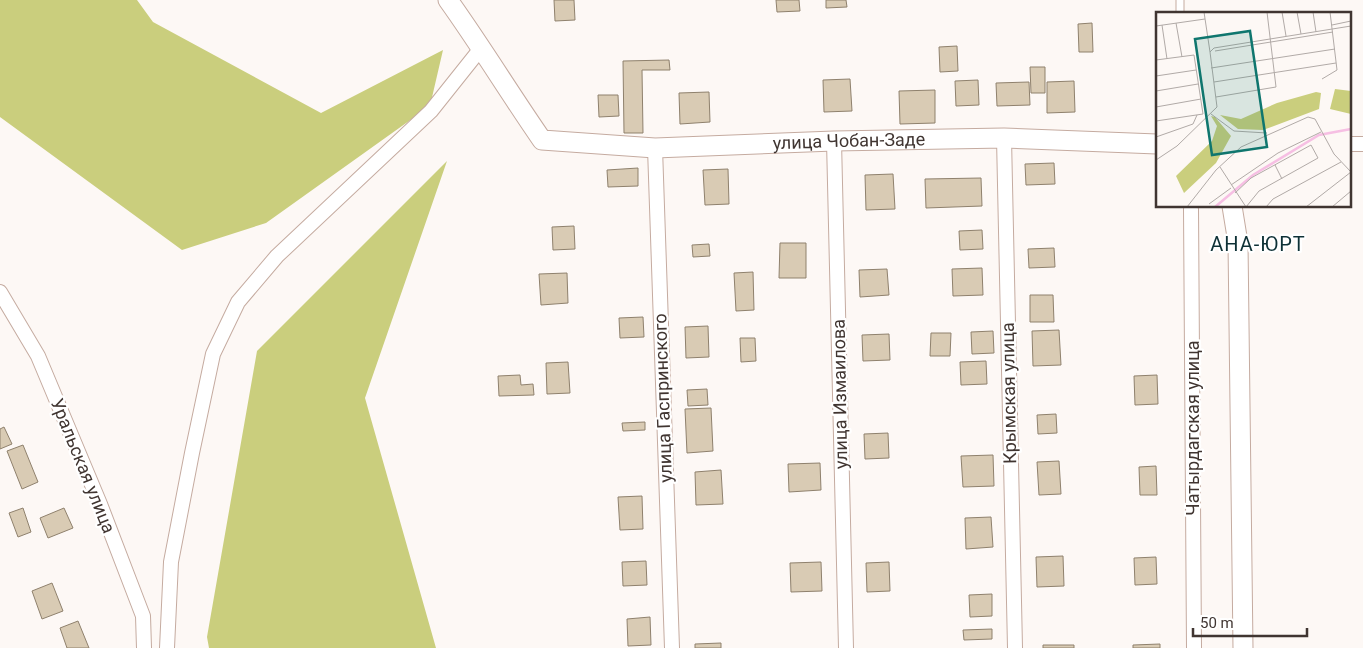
<svg xmlns="http://www.w3.org/2000/svg" width="1363" height="648" viewBox="0 0 1363 648" font-family="Roboto,sans-serif">
	<style>
		.green { fill: #cace7d }
		.building { fill: #d9cbb4; stroke: #8f816d }
		.lines { fill: none; stroke-linecap: round; stroke-linejoin: round }
		.service-casing { stroke: #c5aba0; stroke-width: 9 }
		.minor-casing { stroke: #c5aba0; stroke-width: 16 }
		.secondary-casing { stroke: #c5aba0; stroke-width: 21 }
		.service { stroke: #fff; stroke-width: 7 }
		.minor { stroke: #fff; stroke-width: 14 }
		.secondary { stroke: #fff; stroke-width: 19 }
		.labels { text-anchor: middle; stroke-width: 4.5; stroke-linejoin: round; paint-order: stroke }
		.street-label { font-size: 18px; fill: #403531; stroke: #fff }
		.quarter-label { font-size: 20px; letter-spacing: 1px; fill: #0e3136; stroke: #fff }
		.inset-river { fill: none; stroke: #f6bfe3; stroke-width: 2.5 }
		.inset-road { fill: none; stroke: #b1aaa7; stroke-width: 1 }
		.view { fill: #0f766e; fill-opacity: 0.15; stroke: #0f766e; stroke-width: 2.5 }
		.inset-edge { fill: none; stroke: #403531; stroke-width: 2.5 }
	</style>
	<rect width="100%" height="100%" fill="#fdf8f5"/>
	<path class="green" d="M0 0H137L153 22 321 113 443 50 430 106 266 223 182 250 0 117Z
		M447 161 365 398 436 648H209L207 637 257 351Z"/>
	<path class="building" d="M554 0H574L575 20 555 21Z
		M776 0H799L800 11 777 12Z
		M826 0H846L847 7 826 8Z
		M1092 23 1093 52H1079L1078 24Z
		M957 46 958 71 940 72 939 47Z
		M669 60 670 70H642L643 133H624L623 61Z
		M1030 67H1045V93H1031Z
		M850 79 852 111 824 112 823 80Z
		M978 80 979 105 956 106 955 81Z
		M1074 81 1075 112 1047 113V82Z
		M1029 82 1030 105 997 106 996 83Z
		M935 90V123L900 124 899 91Z
		M709 92 710 122 680 124 679 93Z
		M598 95H618L619 116 599 117Z
		M1054 163 1055 184 1026 185 1025 164Z
		M638 168V186L608 187 607 170Z
		M728 169 729 204 705 205 703 170Z
		M893 174 895 209 866 210 865 175Z
		M981 178 982 206 926 208 925 179Z
		M574 226 575 249 553 250 552 227Z
		M982 230 983 249 960 250 959 231Z
		M780 243H806V278H779Z
		M709 244 710 256 693 257 692 245Z
		M1054 248 1055 267 1029 268 1028 249Z
		M982 268 983 295 953 296 952 269Z
		M887 269 889 295 860 297 859 270Z
		M753 272 754 310 736 311 734 273Z
		M567 273 568 303 541 305 539 274Z
		M1030 295H1053L1054 322H1030Z
		M643 317 644 337 620 338 619 318Z
		M708 326 709 357 686 358 685 327Z
		M1059 330 1061 365 1033 366 1032 331Z
		M993 331 994 353 972 354 971 332Z
		M931 333H951L950 356H930Z
		M889 334 890 360 863 361 862 335Z
		M740 338H755L756 361 741 362Z
		M986 361 987 384 961 385 960 362Z
		M568 362 570 393 547 394 546 363Z
		M520 375 521 385 533 384 534 395 499 396 498 376Z
		M1157 375 1158 404 1135 405 1134 376Z
		M707 389 708 405 688 406 687 390Z
		M711 408 713 451 687 453 685 409Z
		M1056 414 1057 433 1038 434 1037 415Z
		M645 422V430L623 431 622 423Z
		M4 427 12 444 0 449V429Z
		M888 433 889 458 865 459 864 434Z
		M23 445 38 482 22 489 7 451Z
		M993 455 994 486 963 487 961 456Z
		M1059 461 1061 494 1039 495 1037 462Z
		M820 463 821 490 789 492 788 464Z
		M1156 466 1157 495H1140L1139 467Z
		M721 470 723 504 696 505 695 472Z
		M642 496 643 529 620 530 618 497Z
		M23 508 31 532 18 537 9 513Z
		M64 508 73 528 48 538 40 518Z
		M991 517 993 547 966 549 965 518Z
		M1063 556 1064 586 1037 587 1036 557Z
		M1156 557 1157 584 1135 585 1134 558Z
		M646 561 647 585 623 586 622 562Z
		M821 562 822 591 791 592 790 563Z
		M889 562 890 591 867 592 866 563Z
		M52 583 63 611 42 619 32 591Z
		M992 594V616L970 617 969 595Z
		M650 617 651 645 628 646 627 619Z
		M78 621 89 648H67L60 628Z
		M992 629V639L964 640 963 630Z
		M721 643V648H695V644Z
		M1160 644V648H1133V645Z
		M1043 645H1074V648H1043Z"/>
	<g class="lines">
		<g class="service-casing">
			<path id="service" d="M1180 0V14"/>
		</g>
		<g class="minor-casing">
			<path id="minor" d="M1004 138 1015 648
				M834 141 846 648
				M1349 144H1363
				M655 148 672 648
				M1191 209 1194 648
				M0 292 38 356 100 504 143 616 144 648
				M167 648 171 562 192 453 213 354 238 302 277 256 431 111 482 47"/>
		</g>
		<g class="secondary-casing">
			<g id="secondary">
				<path id="s1" d="M448 0C481 46 510 94 542 140L655 148 834 141 1004 138 1157 144"/>
				<path d="M1232 206 1238 243 1243 648"/>
			</g>
		</g>
		<use href="#service" class="service"/>
		<use href="#minor" class="minor"/>
		<use href="#secondary" class="secondary"/>
	</g>
	<g class="labels">
		<g class="street-label">
			<text dy="6" stroke="none"><textPath href="#s1" startOffset="476">улица Чобан-Заде</textPath></text>
			<text transform="translate(1009 393) rotate(-91)" y="6">Крымская улица</text>
			<text transform="translate(840 394) rotate(-91)" y="6">улица Измаилова</text>
			<text transform="translate(663 398) rotate(-92)" y="6">улица Гаспринского</text>
			<text transform="translate(1193 428) rotate(-90)" y="6">Чатырдагская улица</text>
			<text transform="translate(83 466) rotate(68)" y="6">Уральская улица</text>
		</g>
		<g class="quarter-label">
			<text x="1258" y="251">АНА-ЮРТ</text>
		</g>
	</g>
	<g transform="translate(1156 12)">
		<rect width="195" height="195" fill="#fdf8f5"/>
		<path d="M179 77 195 79V102L174 97ZM160 80 165 81 163 97 107 118 82 117 64 103 85 107 121 91ZM55 104 59 105 75 124 60 151 28 181 20 164 56 129 61 114Z" fill="#cace7d"/>
		<path class="inset-river" d="M59 195 97 163 163 123 195 117"/>
		<path class="inset-road" d="M48 0 54 40M126 0 130 24M141 0 145 22M157 0 160 20M20 11 26 45M6 13 11 47M176 13 195 9M0 14 49 7M59 39 177 20M0 48 38 43 47 102 0 109M55 56 179 37M0 64 40 58M166 67 181 58 174 0M58 70 180 51M0 79 42 72M60 85 120 75 111 0M0 95 45 87M55 102 78 119 111 121M0 125 37 112 41 103M0 148 21 134 61 95 54 40 58 36 195 14M119 153 126 167M64 155 90 195M75 173 122 141 165 120M79 181 95 166 155 133 162 146 103 179 90 195M53 192 75 176M31 195 60 158 85 135 152 105 159 107 178 142 195 160 150 195M110 195 117 187 185 150M176 195 195 179"/>
		<path class="view" d="M94 19 111 135 56 143 39 27Z"/>
		<rect width="195" height="195" class="inset-edge"/>
	</g>
	<path d="M1193 628v8h114v-8" fill="none" stroke="#403531" stroke-width="2.5"/>
	<text x="1200" y="628" font-size="15" fill="#403531" stroke="#ffffff" stroke-width="4" paint-order="stroke">50 m</text>
</svg>
